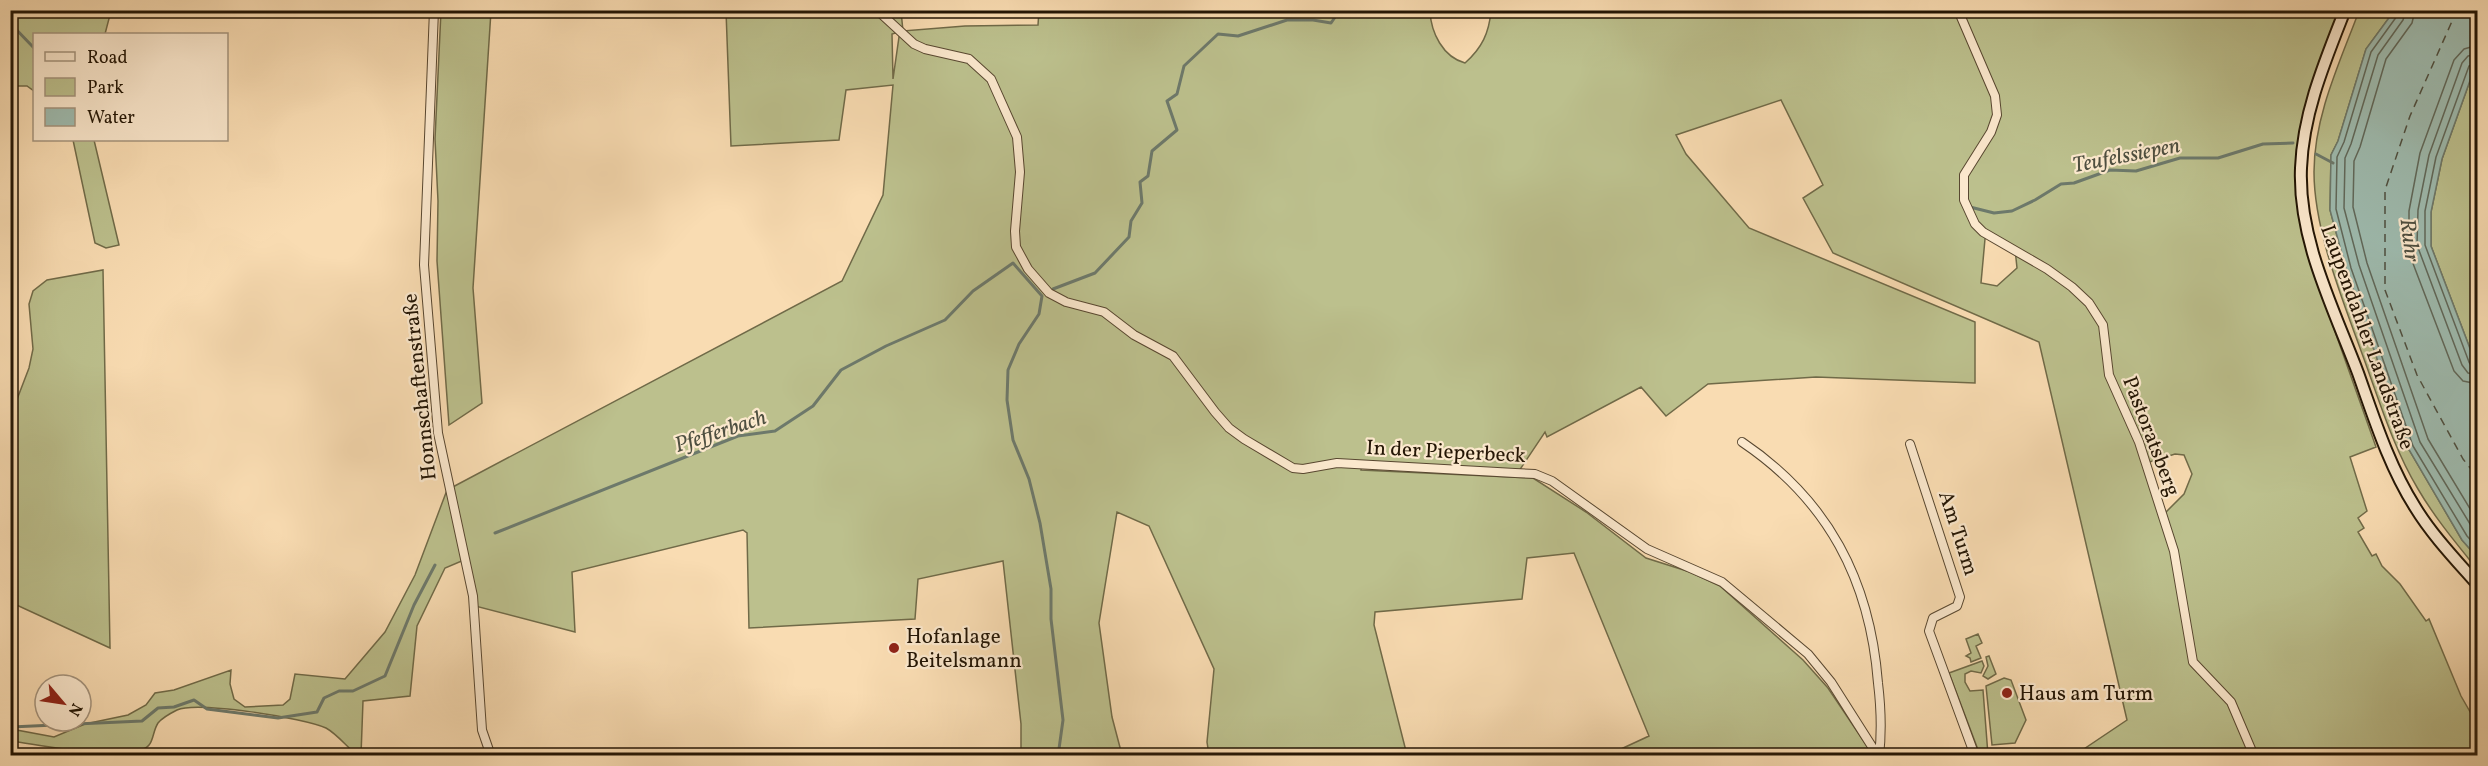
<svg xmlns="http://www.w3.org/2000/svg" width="2488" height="766" viewBox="0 0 2488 766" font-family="Vollkorn,serif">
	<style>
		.green { fill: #bcc08d; stroke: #706a48; stroke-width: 1.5; fill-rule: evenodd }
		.water { fill: #9ebbaf; stroke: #6d796b; stroke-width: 1.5 }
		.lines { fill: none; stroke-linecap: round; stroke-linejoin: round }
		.shore { stroke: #60685a; stroke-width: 1.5 }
		.stream { stroke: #6d796b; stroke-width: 3 }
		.ferry { stroke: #4e4f40; stroke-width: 1.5; stroke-dasharray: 8 6; stroke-linecap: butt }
		.street-casing { stroke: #584730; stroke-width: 10 }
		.secondary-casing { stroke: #231504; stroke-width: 14 }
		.street { stroke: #fbe8cd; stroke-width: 8 }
		.secondary { stroke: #fbe8cd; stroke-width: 10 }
		.poi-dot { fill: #8f2418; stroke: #fbe8cd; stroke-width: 2 }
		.labels { text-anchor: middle; stroke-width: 4.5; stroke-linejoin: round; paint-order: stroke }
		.street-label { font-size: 21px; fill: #231504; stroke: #fbe8cd }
		.poi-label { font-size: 21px; fill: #231504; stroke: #fbe8cd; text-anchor: start }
		.water-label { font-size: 22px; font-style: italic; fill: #4e4f40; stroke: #fbe8cd }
	</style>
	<rect width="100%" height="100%" fill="#f9dcb2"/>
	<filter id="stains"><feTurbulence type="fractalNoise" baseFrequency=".00333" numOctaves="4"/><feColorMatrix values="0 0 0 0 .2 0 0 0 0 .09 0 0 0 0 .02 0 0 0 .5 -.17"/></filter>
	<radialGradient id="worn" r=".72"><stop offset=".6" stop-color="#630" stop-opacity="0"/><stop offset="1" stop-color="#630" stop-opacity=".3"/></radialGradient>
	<path class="green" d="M11 10H111V11L105 34H34V91L27 86H11Z
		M1039 10 1430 11C1431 33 1443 57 1465 63 1482 48 1489 33 1491 11H2340L2306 110 2296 164 2299 213 2310 261 2376 447 2350 457 2367 511 2358 518 2364 528 2358 532 2372 556 2376 554 2382 566 2400 584 2426 621 2429 619 2461 696 2477 724V755H2075L2127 720 2039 342 1833 253 1803 198 1823 185 1781 100 1676 135 1686 154 1749 228 1975 322V383L1816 377 1708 384 1666 416 1641 387 1547 437 1545 432 1519 471 1362 462 1361 470 1533 478 1586 512 1646 558 1690 572 1720 586 1803 660 1828 688 1873 755H1608L1649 736 1574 553 1527 558 1522 599 1375 612 1374 625 1407 755H1209L1207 742 1214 669 1149 526 1117 512 1099 623 1112 717 1122 755H1021V724L1003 561 918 579 915 619 749 628 747 533 743 530 572 572 575 632 475 606 449 489 842 281 883 195 893 85 846 90 839 140 731 146 726 11H901L903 31 965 26 1038 25ZM902 31 899 37 893 79 892 34ZM1988 234 2015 249 2017 268 1997 286 1981 283 1985 239ZM2175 454 2184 455 2192 474 2184 494 2161 517 2143 464Z
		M441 11H491L473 288 482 403 449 425 437 261 438 201 435 139Z
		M2359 11H2394L2366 49 2338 141 2331 155 2330 210 2346 269 2408 448 2462 540 2477 557V569C2456 543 2435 518 2418 489 2394 449 2380 403 2364 359 2344 303 2314 232 2314 172 2314 116 2340 62 2359 11Z
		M2477 61V367L2431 246V212L2442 159Z
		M73 140H94L119 245 106 248 95 243Z
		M103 270 110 648 10 602 11 415 29 368 33 349 29 304 33 291 47 280Z
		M447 490 464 560 445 568 417 626 410 696 363 701 361 755H357C347 747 337 734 326 728 305 718 197 701 177 710 171 713 162 718 158 723 152 732 154 746 143 749 107 759 47 746 11 741V729L54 737 85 724 128 715 146 705 155 693 174 690 231 670 230 684 234 699 245 707 283 705 290 699 295 674 345 679 385 632 415 575Z
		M1978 634 1982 643 1976 646 1981 658 1971 662 1970 658 1966 656 1971 653 1966 639Z
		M1989 656 1996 674 1988 679 1983 676 1988 666 1986 657Z
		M1982 661 1984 666 1981 673 1971 671 1965 674V682L1970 691 1983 690 1988 755H1980L1949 673Z
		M2004 678 2011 680 2026 720 2015 743 1992 745 1986 686Z"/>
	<path class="water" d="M2394 11H2477V61L2442 159 2431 212V246L2477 367V557L2462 540 2408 448 2346 269 2330 210 2331 155 2338 141 2366 49Z"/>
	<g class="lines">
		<path class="shore" d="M2398 10 2397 16 2371 52 2344 142 2337 157 2336 209 2351 268 2413 446 2467 536 2478 548
			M2406 10 2403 20 2378 55 2351 144 2345 158 2344 208 2359 265 2420 442 2478 537
			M2415 10 2412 23 2386 59 2360 147 2354 161 2353 207 2367 263 2428 439 2478 522
			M2478 45 2464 49 2454 60 2420 153 2409 211V253L2454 371 2463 381 2478 384
			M2478 54 2468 56 2462 63 2429 155 2418 210 2417 245 2462 365 2468 373 2478 375
			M2478 62 2469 66 2436 157 2425 211V245L2469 362 2472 367 2478 368"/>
		<path class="stream" d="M10 23 34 48
			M2316 154 2333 163
			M1970 207 1994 213 2012 211 2035 200 2061 184 2074 183 2110 170 2136 171 2180 158H2218L2263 144 2293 143
			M1053 289 1095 273 1129 237 1131 221 1142 203 1140 182 1148 176 1152 151 1177 130 1167 101 1177 94 1184 66 1218 34 1238 36 1287 20H1313L1331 23 1340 10
			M495 533 738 436 775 431 813 406 841 370 886 346 945 320 973 291 1013 263 1042 296 1039 314 1019 344 1008 370 1007 400 1013 440 1029 479 1040 523 1051 589V619L1063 720 1058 756
			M11 727 142 721 158 708 174 707 194 700 207 709 278 718 317 712 324 698 339 691H353L385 676 414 605 435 565"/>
		<path class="ferry" d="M2457 10 2410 116 2385 190V290L2417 375 2463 459 2478 478"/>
		<g class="street-casing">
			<path id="street" d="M434 10 424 265 438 433 473 596 482 730 491 756
				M877 10 914 44 925 49 969 59 991 79 1017 137 1020 172 1015 231 1016 247 1028 269 1049 293 1066 302 1104 312 1134 335 1173 356 1215 412 1229 428 1244 439 1293 468 1303 469 1337 463 1515 473 1535 474 1552 481 1647 549 1722 582 1808 654 1831 682 1878 756
				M1958 10 1995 96 1997 115 1991 132 1964 175V200L1975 224 1983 232 2047 269 2072 287 2089 303 2103 325 2109 375 2139 442 2174 551 2193 662 2231 702 2254 756
				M1742 442C1828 500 1870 580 1878 683 1881 708 1882 731 1879 756
				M1910 444 1960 597 1957 606 1933 618 1929 631 1975 756"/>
		</g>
		<g class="secondary-casing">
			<path id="secondary" d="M2345 10C2325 61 2303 113 2301 168 2298 239 2333 307 2358 373 2374 418 2389 466 2415 507 2432 535 2456 560 2478 585"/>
		</g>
		<use href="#street" class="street"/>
		<use href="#secondary" class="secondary"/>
	</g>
	<g class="poi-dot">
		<circle cx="894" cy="648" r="6"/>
		<circle cx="2007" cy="693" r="6"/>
	</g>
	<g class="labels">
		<g class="street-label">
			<text transform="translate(2368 337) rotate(70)" y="7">Laupendahler Landstraße</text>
			<text transform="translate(419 387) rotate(-96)" y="7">Honnschaftenstraße</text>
			<text transform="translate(2152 436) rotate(69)" y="7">Pastoratsberg</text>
			<text transform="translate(1446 451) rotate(3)" y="7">In der Pieperbeck</text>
			<text transform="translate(1959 533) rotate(72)" y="7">Am Turm</text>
		</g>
		<g class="poi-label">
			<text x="906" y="643">Hofanlage<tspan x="906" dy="24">Beitelsmann</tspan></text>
			<text x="2019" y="700">Haus am Turm</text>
		</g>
		<g class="water-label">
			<text transform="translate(2126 154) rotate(-11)" y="8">Teufelssiepen</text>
			<text transform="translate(2411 240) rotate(83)" y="8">Ruhr</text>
			<text transform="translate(720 430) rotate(-18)" y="8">Pfefferbach</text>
		</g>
	</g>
	<rect width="2488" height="766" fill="none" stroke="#f9dcb2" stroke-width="36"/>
	<rect x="12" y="12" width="2464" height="742" fill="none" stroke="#231504" stroke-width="3"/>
	<rect x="18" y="18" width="2452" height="730" fill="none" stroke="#231504" stroke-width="1.5"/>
	<rect x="33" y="33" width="195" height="108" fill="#fbe8cd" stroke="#a5947d" stroke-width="1.5"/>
	<rect x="45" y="52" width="30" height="9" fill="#fbe8cd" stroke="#a5947d" stroke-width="1.5"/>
	<text x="87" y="63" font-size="18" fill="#231504">Road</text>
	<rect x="45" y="78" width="30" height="18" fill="#bcc08d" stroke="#a5947d" stroke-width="1.5"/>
	<text x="87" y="93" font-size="18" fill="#231504">Park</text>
	<rect x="45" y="108" width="30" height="18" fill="#9ebbaf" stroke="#a5947d" stroke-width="1.5"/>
	<text x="87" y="123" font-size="18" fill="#231504">Water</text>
	<g transform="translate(63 703) rotate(119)"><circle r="28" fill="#fbe8cd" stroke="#a5947d" stroke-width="1.5"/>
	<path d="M0-4.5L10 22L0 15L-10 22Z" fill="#8f2418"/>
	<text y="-9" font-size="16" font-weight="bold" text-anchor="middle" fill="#231504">N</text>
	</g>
	<rect width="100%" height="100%" filter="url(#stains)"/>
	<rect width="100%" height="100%" fill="url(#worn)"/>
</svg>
